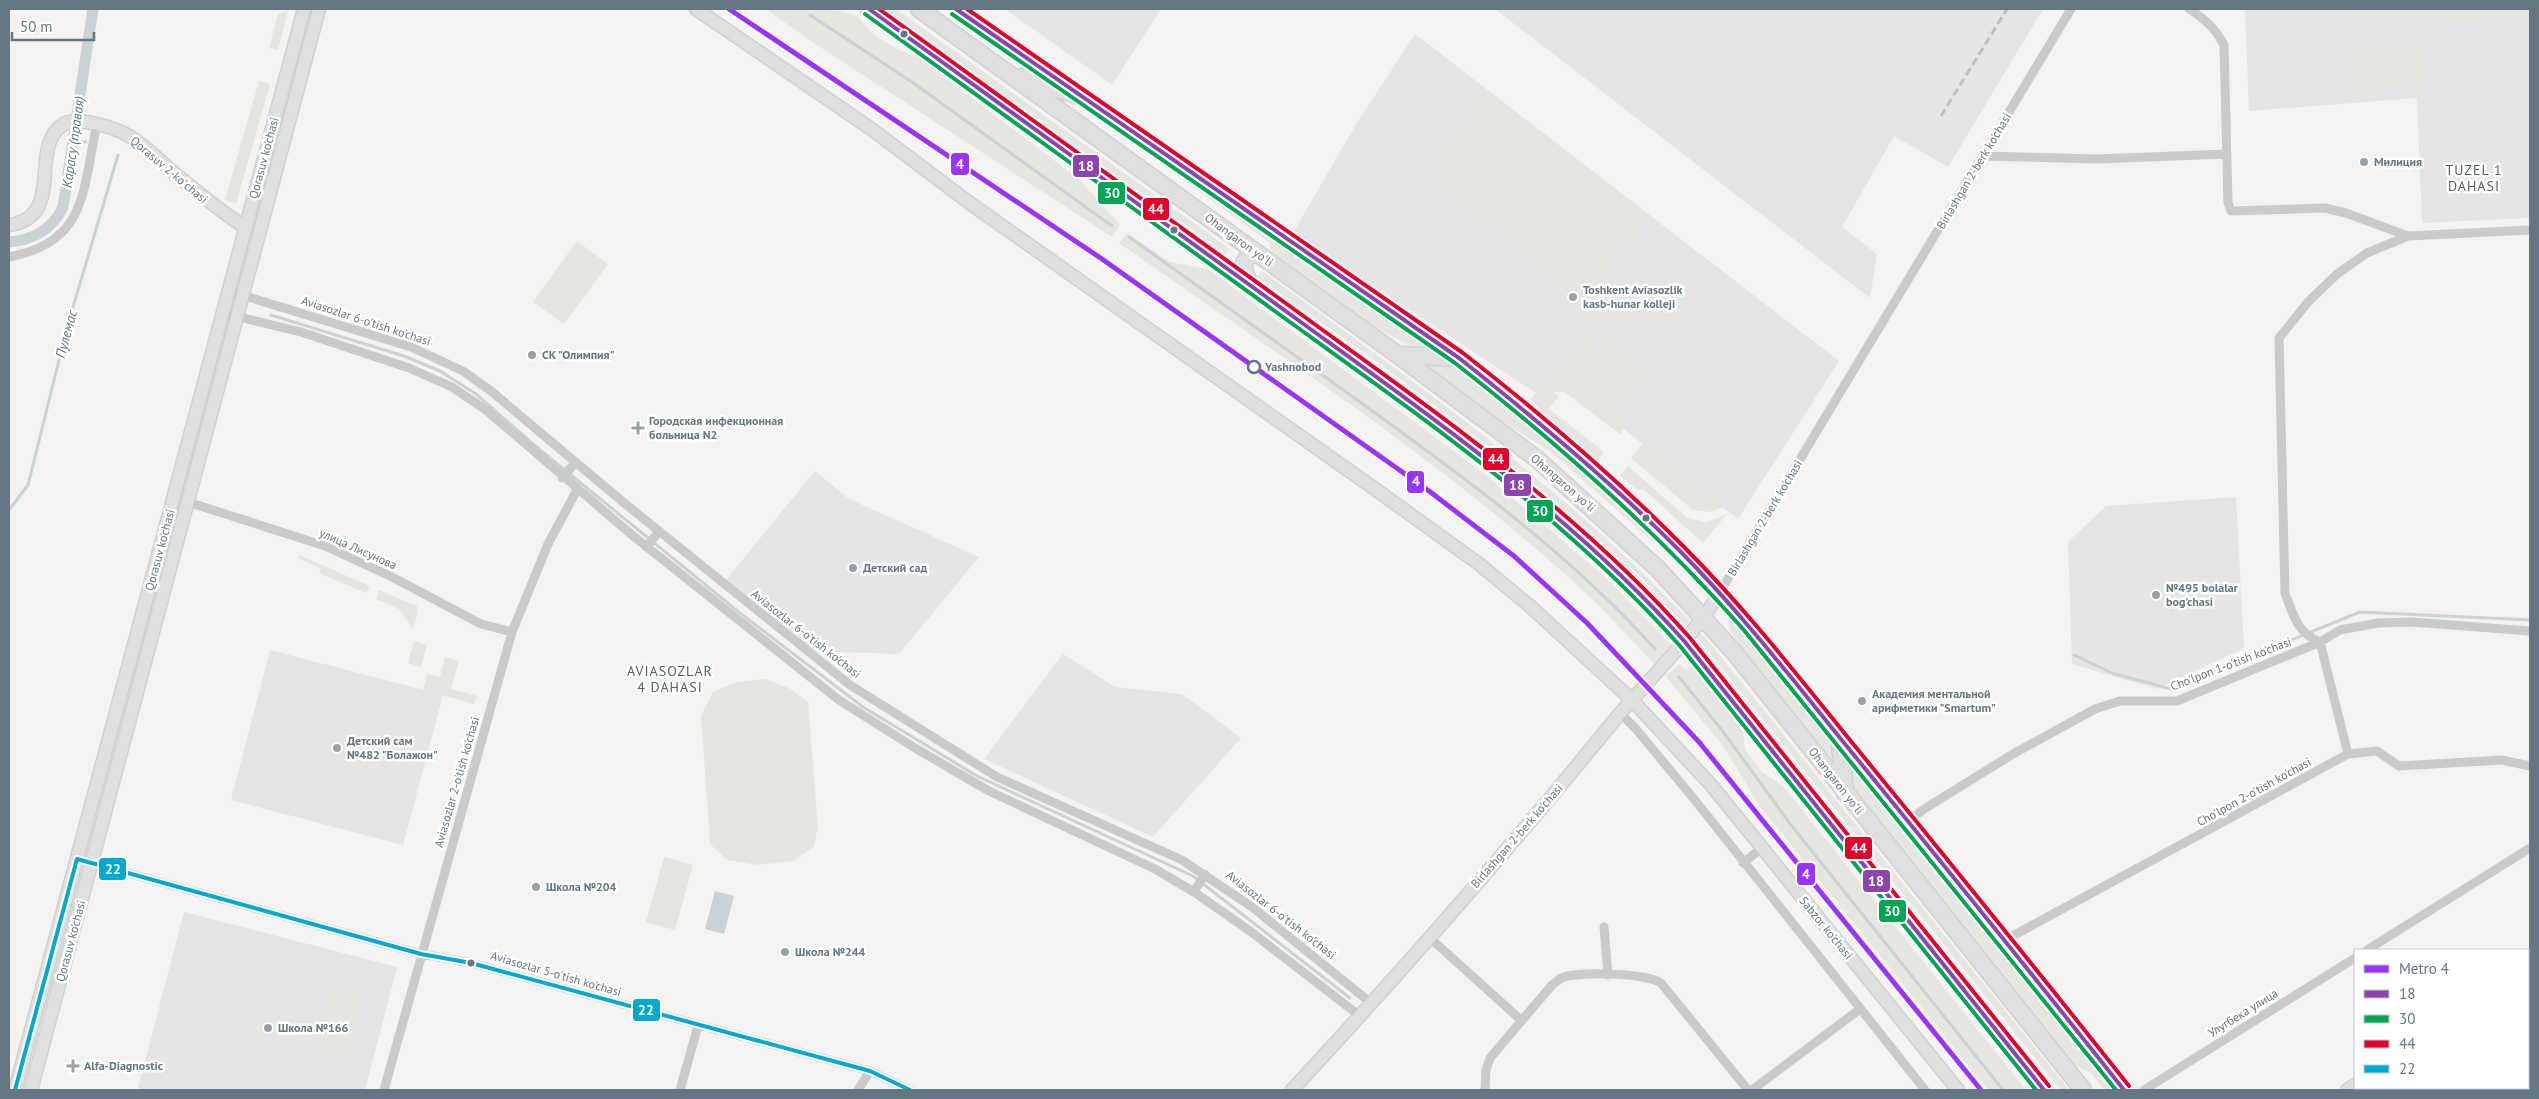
<svg xmlns="http://www.w3.org/2000/svg" width="2539" height="1099" viewBox="0 0 2539 1099" font-family="'PT Sans',sans-serif">
	<style>
		.built { fill: #e4e5e4 }
		.green { fill: #e4e6df }
		.water { fill: #c9d2d4 }
		.lines { fill: none; stroke-linecap: round; stroke-linejoin: round }
		.stream { stroke: #c9d2d4; stroke-width: 3 }
		.canal { stroke: #c9d2d4; stroke-width: 11 }
		.secondary-casing { stroke: #d0d1d1; stroke-width: 15 }
		.highway-casing { stroke: #d1d1d1; stroke-width: 19 }
		.street { stroke: #c9cacb; stroke-width: 9 }
		.secondary { stroke: #dedfdf; stroke-width: 12 }
		.highway { stroke: #dedfdf; stroke-width: 16 }
		.rail { stroke: #bfc1c1; stroke-width: 3; stroke-dasharray: 8 4; stroke-linecap: butt }
		.bus-1-casing { stroke: #fff; stroke-width: 8 }
		.bus-2-casing { stroke: #fff; stroke-width: 8 }
		.bus-3-casing { stroke: #fff; stroke-width: 8 }
		.bus-4-casing { stroke: #fff; stroke-width: 8 }
		.bus-1 { stroke: #8e44ad; stroke-width: 4 }
		.bus-2 { stroke: #00a651; stroke-width: 4 }
		.bus-3 { stroke: #e4002b; stroke-width: 4 }
		.bus-4 { stroke: #00a9ce; stroke-width: 4 }
		.metro-1-casing { stroke: #fff; stroke-width: 9 }
		.metro-1 { stroke: #93f; stroke-width: 5 }
		.bus-dot { fill: #637682; stroke: #fff; stroke-width: 2 }
		.poi-dot { fill: #96a2a9; stroke: #fff; stroke-width: 2 }
		.stop-dot { fill: #fff; stroke: #637682; stroke-width: 2.5 }
		.labels { text-anchor: middle; stroke-width: 5; stroke-linejoin: round; paint-order: stroke }
		.street-label { font-size: 12px; fill: #637682; stroke: #fff }
		.poi-label { font-size: 12px; font-weight: bold; fill: #637682; stroke: #fff; text-anchor: start }
		.stop-label { font-size: 12px; font-weight: bold; fill: #637682; stroke: #fff; text-anchor: start }
		.water-label { font-size: 14px; font-style: italic; fill: #5f797f; stroke: #fff }
		.neighbourhood-label { font-size: 14px; letter-spacing: 1px; fill: #515f67; stroke: #fff }
		.line-badge { stroke: #fff; stroke-width: 2 }
		.badge-label { font-size: 14px; text-anchor: middle; font-weight: bold; fill: #fff }
	</style>
	<rect width="100%" height="100%" fill="#f4f3f1"/>
	<path class="built" d="M1005 9H1161L1112 85Z
		M1495 9H2043L1948 167 1894 136 1842 227 1877 254 1870 298Z
		M2245 9H2530V218L2422 223 2417 98 2249 111Z
		M1415 34 1839 361 1738 519 1575 391 1536 393 1293 233 1355 126Z
		M815 471 849 499 979 557 899 654 813 651 726 580Z
		M2236 497 2244 648 2157 689 2072 664 2068 542 2106 506Z
		M270 650 443 695 403 845 231 800Z
		M1063 654 1115 687 1182 694 1241 738 1153 837 984 759Z
		M184 912 397 967 365 1090H147L138 1088Z"/>
	<path class="green" d="M766 9H833L850 13 858 17 870 31 877 37 897 49 918 57 1080 180 1120 225 1112 237 806 38Z
		M885 9H896L1230 249 1226 254Z
		M2352 9H2530V16L2353 27Z
		M288 11 278 50 269 48 278 14Z
		M2425 49 2426 89 2355 92 2353 53Z
		M259 81 270 84 236 204 225 200Z
		M1487 93 1647 216 1583 301 1424 179Z
		M1074 101 1424 341 1429 347 1414 348 1374 326 1272 252 1269 242Z
		M1127 233 1170 262 1208 269 1487 476 1606 578 1679 653 1659 669C1629 637 1599 604 1566 575 1428 451 1271 350 1119 243Z
		M577 241 608 264 564 324 533 302Z
		M1262 271C1418 385 1579 497 1709 642L2069 1090H2061L1704 646 1641 577 1580 522 1496 452 1376 361 1257 277Z
		M1595 326 1606 333 1576 369 1632 417 1620 434 1562 390 1558 393 1550 388Z
		M1612 336 1651 369 1624 401 1585 368Z
		M1428 364H1455L1573 460 1657 538 1653 542 1551 452 1502 421 1428 367Z
		M1542 384 1559 396 1549 409 1603 451 1601 459 1598 460 1530 400Z
		M1645 441 1727 506 1710 512 1693 510 1631 458Z
		M1628 466 1687 518 1707 522 1727 514 1703 543 1642 488 1639 491 1620 476Z
		M299 555 370 586 366 593 321 574 319 568 298 558Z
		M379 590 417 606 418 611 413 629 399 609 376 599Z
		M1726 609 1833 741 1834 766 1730 631Z
		M414 641 427 645 421 667 408 663Z
		M445 657 459 661 451 689 477 696 474 704 423 690 427 674 440 677Z
		M1680 664 1686 671 1691 665 1743 731 1745 750 1762 772 1783 786 2026 1090H1988L1759 805 1724 747 1667 678 1666 675Z
		M765 679 791 689 808 702 818 827 814 846 794 861 758 865 727 860 710 844 701 716 713 692 738 682Z
		M1850 759 2114 1090H2104L2091 1073 2073 1065 1850 784Z
		M664 857 693 865 675 930 646 922Z
		M332 986 363 995 345 1059 314 1050Z"/>
	<path class="water" d="M715 891 734 896 724 934 705 929Z"/>
	<g class="lines">
		<path class="stream" d="M810 15 912 82 1112 226
			M75 141 86 142
			M1129 237C1206 292 1283 347 1360 402 1464 477 1570 554 1655 649
			M271 315 404 356 440 371 476 394 533 444 740 613 863 707 977 776 1193 876 1350 998
			M9 510 28 485 68 324 118 155
			M2074 655 2112 673 2171 689 2360 612 2530 620
			M1679 677 1721 729 1791 825 2003 1090"/>
		<path class="canal" d="M9 242C33 240 52 230 63 207L93 9"/>
		<g class="secondary-casing">
			<path id="secondary" d="M696 9 870 128 971 204 1375 489 1479 564 1531 607 1632 700 1712 786 1958 1090
				M956 9 1459 358C1564 439 1662 525 1748 625L2005 940 2124 1090
				M9 225C67 217 27 146 64 124 78 116 116 128 129 136 145 146 159 160 173 172 197 192 220 211 246 228
				M2528 979 2530 977
				M15 1090 304 9
				M31 1090 319 9
				M1292 1090C1404 969 1513 845 1617 717 1652 675 1692 639 1720 592
				M2347 1090 2355 1085"/>
		</g>
		<g class="highway-casing">
			<path id="highway" d="M869 9 1403 396C1502 471 1605 546 1685 642L2044 1090
				M919 9 1398 355 1537 459 1658 569 1734 652 2083 1090
				M1022 77 1081 97
				M1252 286C1244 274 1237 258 1257 253
				M1398 355 1459 358
				M1839 735 1845 793"/>
		</g>
		<path class="street" d="M2189 9C2205 19 2215 28 2224 45L2228 203 2231 211 2325 208 2346 213 2408 236
			M1983 156 2096 159 2227 154
			M9 257C88 242 82 191 97 124
			M229 291 411 347 463 371 491 391 623 502 850 685 997 777 1182 860 1252 907 1371 1003
			M223 313 301 332 409 368 452 387 486 410 632 535 839 700 915 748 989 791 1155 869 1194 892 1250 931 1360 1016
			M562 478 575 463
			M188 502 325 546 390 576 481 624 512 632
			M646 547 659 532
			M1720 592 2071 9
			M1620 713 1636 729 1694 799 1925 1090
			M2348 754 2320 642C2297 633 2293 614 2285 593L2279 338 2308 302 2337 274 2367 253 2408 236 2530 230
			M1908 822 1924 809 2013 754 2095 709 2120 701H2177L2320 642 2340 630 2378 623 2412 622 2530 631
			M77 859 421 954 471 963 870 1071 910 1090
			M1743 863 1762 848
			M1194 892 1205 874
			M1604 927 1608 975
			M1430 938 1521 1020
			M2005 940 2348 754 2377 751 2399 766 2502 760 2530 766
			M2367 950 2530 848
			M2442 1088 2443 1090
			M384 1090 512 632 548 544 577 490
			M680 1090 698 1026
			M858 1090 870 1071
			M1485 1090 1486 1070 1490 1058 1552 985C1555 983 1558 980 1561 978 1577 971 1648 973 1661 983L1748 1090
			M1752 1090 1860 1009
			M2144 1090 2355 958"/>
		<use href="#secondary" class="secondary"/>
		<use href="#highway" class="highway"/>
		<path class="rail" d="M1941 116 2007 9"/>
		<g class="bus-1-casing">
			<path id="bus-1" d="M869 9C1012 113 1155 216 1298 320 1434 419 1573 516 1685 642L2044 1090
				M956 9 1459 358C1536 419 1611 482 1680 551 1745 617 1800 689 1858 760 1947 869 2036 979 2124 1090"/>
		</g>
		<g class="bus-2-casing">
			<path id="bus-2" d="M865 14C1008 118 1151 221 1294 325 1430 423 1568 520 1680 646L2036 1090
				M952 14 1455 363C1559 444 1656 531 1743 629L2116 1090"/>
		</g>
		<g class="bus-3-casing">
			<path id="bus-3" d="M879 9C1020 111 1161 213 1302 315 1438 414 1578 511 1690 638L2049 1086
				M967 9 1463 353C1540 413 1615 477 1684 547 1749 612 1805 685 1863 756 1952 865 2041 975 2129 1086"/>
		</g>
		<g class="bus-4-casing">
			<path id="bus-4" d="M15 1090 77 859 421 954 471 963 870 1071 910 1090"/>
		</g>
		<use href="#bus-1" class="bus-1"/>
		<use href="#bus-2" class="bus-2"/>
		<use href="#bus-3" class="bus-3"/>
		<use href="#bus-4" class="bus-4"/>
		<g class="metro-1-casing">
			<path id="metro-1" d="M729 9 1102 259 1429 491 1514 556 1587 623 1699 742 1981 1090"/>
		</g>
		<use href="#metro-1" class="metro-1"/>
	</g>
	<g class="bus-dot">
		<circle cx="904" cy="34" r="4.5"/>
		<circle cx="1174" cy="230" r="4.5"/>
		<circle cx="1646" cy="518" r="4.5"/>
		<circle cx="471" cy="963" r="4.5"/>
	</g>
	<g class="poi-dot">
		<circle cx="2364" cy="162" r="5"/>
		<circle cx="1573" cy="297" r="5"/>
		<circle cx="532" cy="355" r="5"/>
		<path d="M635.5 420.5h5v5h5v5h-5v5h-5v-5h-5v-5h5z"/>
		<circle cx="853" cy="568" r="5"/>
		<circle cx="2156" cy="595" r="5"/>
		<circle cx="1862" cy="701" r="5"/>
		<circle cx="337" cy="748" r="5"/>
		<circle cx="536" cy="887" r="5"/>
		<circle cx="785" cy="952" r="5"/>
		<circle cx="268" cy="1028" r="5"/>
		<path d="M70.5 1058.5h5v5h5v5h-5v5h-5v-5h-5v-5h5z"/>
	</g>
	<circle class="stop-dot" cx="1254" cy="367" r="6"/>
	<g class="labels">
		<g class="street-label">
			<text transform="translate(264 158) rotate(-75)" y="4">Qorasuv ko'chasi</text>
			<text transform="translate(169 170) rotate(40)" y="4">Qorasuv 2-koʻchasi</text>
			<text transform="translate(1974 171) rotate(-59)" y="4">Birlashgan 2-berk ko'chasi</text>
			<text transform="translate(1239 240) rotate(36)" y="4">Ohangaron yoʻli</text>
			<text transform="translate(366 321) rotate(18)" y="4">Aviasozlar 6-o'tish ko'chasi</text>
			<text transform="translate(1563 483) rotate(41)" y="4">Ohangaron yoʻli</text>
			<text transform="translate(1765 518) rotate(-59)" y="4">Birlashgan 2-berk ko'chasi</text>
			<text transform="translate(358 549) rotate(24)" y="4">улица Лисунова</text>
			<text transform="translate(160 550) rotate(-75)" y="4">Qorasuv ko'chasi</text>
			<text transform="translate(806 634) rotate(38)" y="4">Aviasozlar 6-o'tish ko'chasi</text>
			<text transform="translate(2231 664) rotate(-21)" y="4">Cho'lpon 1-o'tish ko'chasi</text>
			<text transform="translate(1836 781) rotate(52)" y="4">Ohangaron yoʻli</text>
			<text transform="translate(457 782) rotate(-74)" y="4">Aviasozlar 2-o'tish ko'chasi</text>
			<text transform="translate(2254 792) rotate(-29)" y="4">Cho'lpon 2-o'tish ko'chasi</text>
			<text transform="translate(1517 836) rotate(-49)" y="4">Birlashgan 2-berk ko'chasi</text>
			<text transform="translate(1281 915) rotate(38)" y="4">Aviasozlar 6-o'tish ko'chasi</text>
			<text transform="translate(1826 928) rotate(51)" y="4">Sabzor ko'chasi</text>
			<text transform="translate(71 941) rotate(-75)" y="4">Qorasuv ko'chasi</text>
			<text transform="translate(556 974) rotate(16)" y="4">Aviasozlar 5-o'tish ko'chasi</text>
			<text transform="translate(2243 1013) rotate(-32)" y="4">Улугбека улица</text>
		</g>
		<g class="poi-label">
			<text x="2374" y="166">Милиция</text>
			<text x="1583" y="294">Toshkent Aviasozlik<tspan x="1583" dy="14">kasb-hunar kolleji</tspan></text>
			<text x="542" y="359">СК "Олимпия"</text>
			<text x="649" y="425">Городская инфекционная<tspan x="649" dy="14">больница N2</tspan></text>
			<text x="863" y="572">Детский сад</text>
			<text x="2166" y="592">№495 bolalar<tspan x="2166" dy="14">bog'chasi</tspan></text>
			<text x="1872" y="698">Академия ментальной<tspan x="1872" dy="14">арифметики "Smartum"</tspan></text>
			<text x="347" y="745">Детский сам<tspan x="347" dy="14">№482 "Болажон"</tspan></text>
			<text x="546" y="891">Школа №204</text>
			<text x="795" y="956">Школа №244</text>
			<text x="278" y="1032">Школа №166</text>
			<text x="84" y="1070">Alfa-Diagnostic</text>
		</g>
		<g class="stop-label">
			<text x="1265" y="371">Yashnobod</text>
		</g>
		<g class="water-label">
			<text transform="translate(73 142) rotate(-82)" y="5">Карасу (правая)</text>
			<text transform="translate(66 334) rotate(-75)" y="5">Пулемас</text>
		</g>
		<g class="neighbourhood-label">
			<text x="2474" y="175">TUZEL 1<tspan x="2474" dy="16">DAHASI</tspan></text>
			<text x="670" y="676">AVIASOZLAR<tspan x="670" dy="16">4 DAHASI</tspan></text>
		</g>
	</g>
	<g class="line-badge">
		<rect x="950" y="152" width="20" height="24" rx="5" fill="#93f"/>
		<rect x="1072" y="154" width="28" height="24" rx="5" fill="#8e44ad"/>
		<rect x="1097" y="181" width="29" height="24" rx="5" fill="#00a651"/>
		<rect x="1142" y="197" width="28" height="24" rx="5" fill="#e4002b"/>
		<rect x="1482" y="447" width="28" height="24" rx="5" fill="#e4002b"/>
		<rect x="1406" y="470" width="19" height="24" rx="5" fill="#93f"/>
		<rect x="1503" y="473" width="29" height="24" rx="5" fill="#8e44ad"/>
		<rect x="1526" y="499" width="28" height="24" rx="5" fill="#00a651"/>
		<rect x="1844" y="836" width="29" height="24" rx="5" fill="#e4002b"/>
		<rect x="98" y="857" width="29" height="24" rx="5" fill="#00a9ce"/>
		<rect x="1796" y="862" width="20" height="24" rx="5" fill="#93f"/>
		<rect x="1862" y="869" width="29" height="24" rx="5" fill="#8e44ad"/>
		<rect x="1878" y="899" width="29" height="24" rx="5" fill="#00a651"/>
		<rect x="632" y="998" width="29" height="24" rx="5" fill="#00a9ce"/>
	</g>
	<g class="badge-label">
		<text x="960" y="169">4</text>
		<text x="1086" y="171">18</text>
		<text x="1112" y="198">30</text>
		<text x="1156" y="214">44</text>
		<text x="1496" y="464">44</text>
		<text x="1416" y="486">4</text>
		<text x="1517" y="490">18</text>
		<text x="1540" y="516">30</text>
		<text x="1859" y="853">44</text>
		<text x="113" y="874">22</text>
		<text x="1806" y="879">4</text>
		<text x="1876" y="886">18</text>
		<text x="1892" y="916">30</text>
		<text x="646" y="1015">22</text>
	</g>
	<rect width="2539" height="1099" fill="none" stroke="#637682" stroke-width="20"/>
	<rect x="2354" y="949" width="175" height="140" fill="#ffffff" stroke="#c1c8cd"/>
	<rect x="2364" y="965" width="25" height="8" fill="#9933ff" stroke="#c1c8cd"/>
	<text x="2399" y="974" font-size="15" fill="#637682">Metro 4</text>
	<rect x="2364" y="990" width="25" height="8" fill="#8e44ad" stroke="#c1c8cd"/>
	<text x="2399" y="999" font-size="15" fill="#637682">18</text>
	<rect x="2364" y="1015" width="25" height="8" fill="#00a651" stroke="#c1c8cd"/>
	<text x="2399" y="1024" font-size="15" fill="#637682">30</text>
	<rect x="2364" y="1040" width="25" height="8" fill="#e4002b" stroke="#c1c8cd"/>
	<text x="2399" y="1049" font-size="15" fill="#637682">44</text>
	<rect x="2364" y="1065" width="25" height="8" fill="#00a9ce" stroke="#c1c8cd"/>
	<text x="2399" y="1074" font-size="15" fill="#637682">22</text>
	<path d="M12 32v8h82v-8" fill="none" stroke="#637682" stroke-width="2.5"/>
	<text x="20" y="32" font-size="15" fill="#637682" stroke="#ffffff" stroke-width="4" paint-order="stroke">50 m</text>
</svg>
